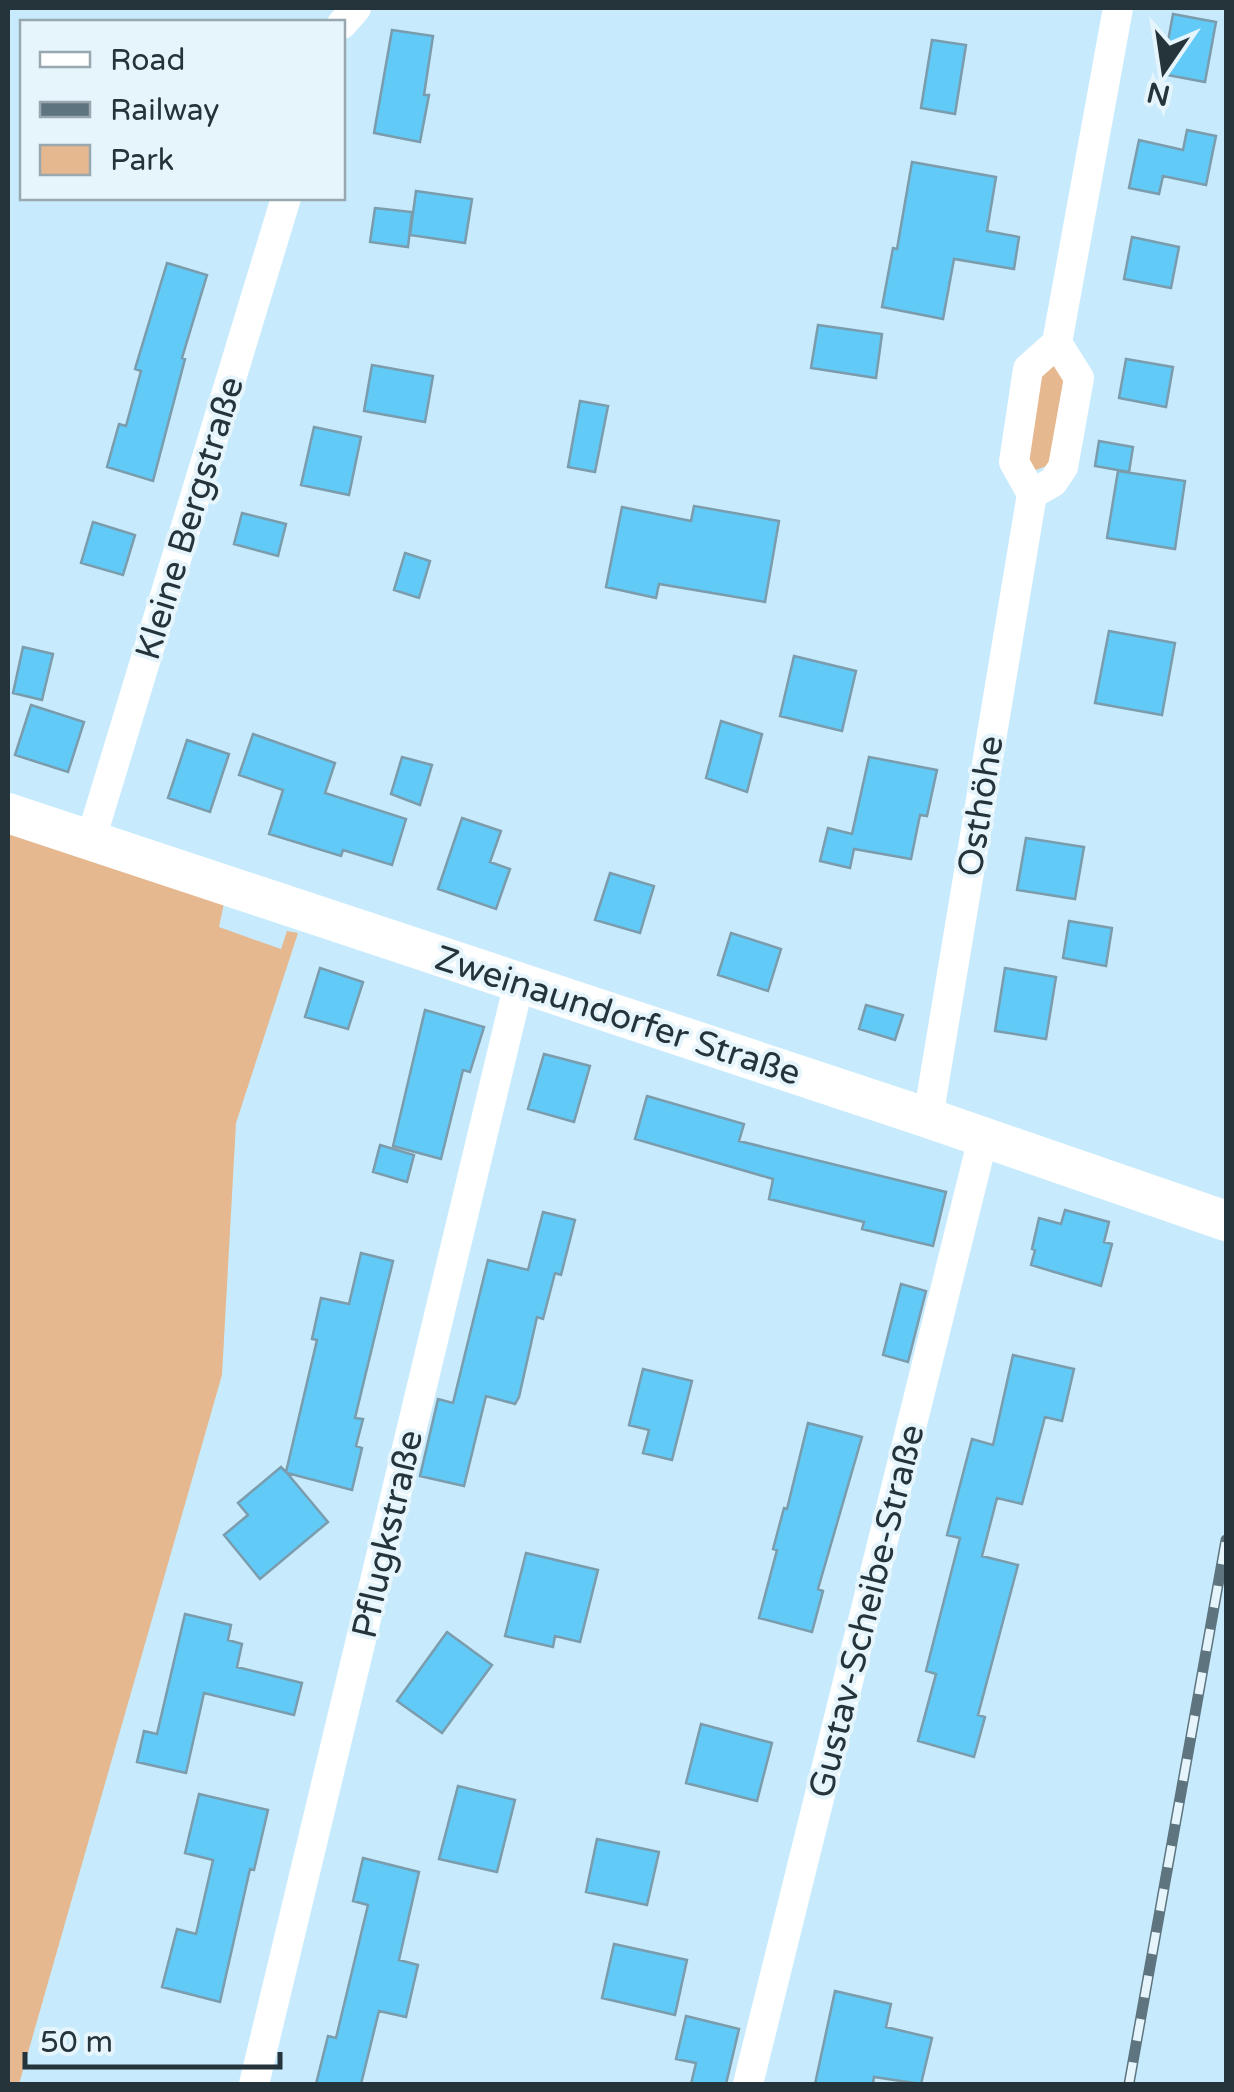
<svg xmlns="http://www.w3.org/2000/svg" width="1234" height="2092" viewBox="0 0 1234 2092" font-family="'Varela Round',sans-serif">
	<style>
		.green { fill: #e5b890 }
		.building { fill: #61caf7; stroke: #7a9cac; stroke-width: 2.5 }
		.lines { fill: none; stroke-linecap: round; stroke-linejoin: round }
		.minor { stroke: #fff; stroke-width: 30 }
		.tertiary { stroke: #fff; stroke-width: 40 }
		.rail-casing { stroke: #5e747f; stroke-width: 11 }
		.rail { stroke: #e6f5fc; stroke-width: 8; stroke-dasharray: 22; stroke-linecap: butt }
		.labels { text-anchor: middle; stroke-width: 8; stroke-linejoin: round; paint-order: stroke }
		.street-label { font-size: 35px; fill: #25333a; stroke: #e6f5fc }
	</style>
	<rect width="100%" height="100%" fill="#c7ebfd"/>
	<path class="green" d="M1054 363 1065 373 1049 465 1036 470 1031 468 1025 447 1036 378Z
		M8 832 224 903 219 927 281 949 287 931 298 933 236 1123 222 1375 19 2084H8Z"/>
	<path class="building" d="M1173 14 1216 22 1205 82 1162 74Z
		M392 30 433 36 424 95H429L420 142 374 133Z
		M932 40 966 45 955 114 921 108Z
		M1187 130 1216 136 1206 185 1163 176 1159 194 1129 188 1139 140 1183 150Z
		M912 162 996 177 987 231 1019 237 1014 269 954 259 943 319 882 307 893 248 897 249Z
		M416 191 472 199 465 243 410 235Z
		M375 208 412 212 408 247 370 242Z
		M1132 237 1179 247 1171 288 1124 279Z
		M167 263 207 275 182 358 185 359 153 481 107 467 119 424 126 426 141 371 135 369Z
		M818 325 882 334 876 378 811 368Z
		M1126 359 1173 367 1166 407 1119 398Z
		M372 365 433 376 425 422 364 411Z
		M580 401 608 406 595 472 568 467Z
		M314 427 361 437 349 495 301 485Z
		M1099 441 1133 447 1129 472 1095 466Z
		M1118 471 1185 481 1175 549 1107 538Z
		M694 506 779 521 765 602 659 584 656 598 606 587 622 507 691 521Z
		M242 513 286 524 278 556 234 544Z
		M93 522 135 535 123 575 81 563Z
		M405 553 430 561 419 598 394 590Z
		M1109 631 1175 643 1162 715 1095 703Z
		M23 647 53 654 42 700 13 693Z
		M794 656 856 671 842 731 780 716Z
		M31 705 84 722 68 772 15 755Z
		M721 721 762 734 747 792 706 778Z
		M253 734 335 763 325 793 406 819 392 865 343 850 341 856 269 834 283 790 239 775Z
		M187 740 229 754 210 812 168 798Z
		M402 757 432 765 420 805 391 794Z
		M869 757 937 770 927 816 920 815 911 859 854 849 850 868 820 861 828 828 852 834Z
		M462 818 501 831 490 862 510 869 496 909 438 889Z
		M1026 838 1084 847 1075 899 1017 890Z
		M610 873 654 886 640 933 595 920Z
		M1069 921 1112 928 1106 966 1063 958Z
		M731 933 781 949 768 991 718 975Z
		M320 968 363 982 348 1029 305 1017Z
		M1005 968 1056 977 1046 1039 995 1031Z
		M866 1005 903 1015 895 1040 859 1029Z
		M425 1010 484 1027 470 1072 463 1070 441 1159 393 1146Z
		M544 1054 590 1066 574 1122 528 1109Z
		M647 1096 744 1124 739 1141 946 1192 933 1246 862 1229 864 1222 769 1199 773 1179 635 1139Z
		M380 1145 414 1155 407 1182 373 1172Z
		M1065 1210 1109 1222 1104 1242 1112 1244 1101 1286 1031 1265 1035 1250 1032 1249 1039 1218 1061 1224Z
		M543 1212 575 1220 561 1275 555 1273 543 1319 537 1317 519 1397 515 1404 486 1396 464 1486 420 1476 438 1399 453 1403 488 1260 528 1270Z
		M361 1253 393 1261 355 1418 363 1419 356 1446 362 1448 352 1490 287 1473 328 1522 260 1579 224 1535 248 1515 238 1503 281 1467 286 1472 317 1340 312 1339 321 1298 349 1304Z
		M901 1284 926 1291 908 1362 883 1355Z
		M1013 1355 1074 1369 1062 1421 1045 1417 1022 1504 997 1498 982 1556 1018 1565 978 1715 985 1717 974 1757 918 1741 936 1674 926 1671 960 1538 947 1535 972 1439 993 1445Z
		M643 1369 692 1381 672 1460 643 1453 649 1430 629 1425Z
		M808 1423 862 1437 818 1589 823 1591 812 1632 759 1618 777 1550 773 1549 784 1508 787 1509Z
		M526 1553 598 1570 580 1642 555 1636 553 1647 505 1636Z
		M185 1614 231 1625 228 1640 242 1644 237 1667 302 1683 294 1715 204 1693 186 1773 137 1762 144 1731 157 1734Z
		M447 1632 492 1665 442 1733 397 1701Z
		M701 1724 772 1743 757 1801 686 1783Z
		M458 1786 515 1800 497 1872 439 1859Z
		M199 1794 268 1810 254 1870 250 1869 220 2002 162 1987 177 1929 196 1934 213 1860 185 1853Z
		M597 1839 659 1852 647 1905 586 1892Z
		M363 1858 419 1872 399 1960 418 1965 406 2017 379 2011 361 2084H316L328 2036 336 2038 368 1905 353 1901Z
		M614 1944 687 1960 675 2015 602 1998Z
		M835 1991 891 2004 886 2027 932 2038 921 2084 874 2077 873 2084H815Z
		M686 2016 739 2029 726 2084H691L696 2063 676 2059Z"/>
	<g class="lines">
		<path class="minor" d="M342 24 356 8
			M1032 494 1053 482 1063 467 1079 378 1057 343
			M91 839 286 198
			M928 1118 1032 494 1014 462 1028 369 1057 343 1118 8
			M254 2084 519 983
			M748 2084 983 1138"/>
		<path class="tertiary" d="M8 813 928 1118 1226 1221"/>
		<g class="rail-casing">
			<path id="rail" d="M1129 2084 1226 1540"/>
		</g>
		<use href="#rail" class="rail"/>
	</g>
	<g class="labels">
		<g class="street-label">
			<text transform="translate(189 518) rotate(-73)" y="12">Kleine Bergstraße</text>
			<text transform="translate(980 806) rotate(-81)" y="12">Osthöhe</text>
			<text transform="translate(618 1015) rotate(18)" y="12">Zweinaundorfer Straße</text>
			<text transform="translate(387 1534) rotate(-77)" y="12">Pflugkstraße</text>
			<text transform="translate(866 1611) rotate(-76)" y="12">Gustav-Scheibe-Straße</text>
		</g>
	</g>
	<rect width="1234" height="2092" fill="none" stroke="#25333a" stroke-width="20"/>
	<rect x="20" y="20" width="325" height="180" fill="#e6f5fc" stroke="#99a7ae" stroke-width="2.5"/>
	<rect x="40" y="52" width="50" height="15" fill="#ffffff" stroke="#99a7ae" stroke-width="2.5"/>
	<text x="110" y="70" font-size="30" fill="#25333a">Road</text>
	<rect x="40" y="102" width="50" height="15" fill="#5e747f" stroke="#99a7ae" stroke-width="2.5"/>
	<text x="110" y="120" font-size="30" fill="#25333a">Railway</text>
	<rect x="40" y="145" width="50" height="30" fill="#e5b890" stroke="#99a7ae" stroke-width="2.5"/>
	<text x="110" y="170" font-size="30" fill="#25333a">Park</text>
	<g transform="translate(1164 70) rotate(193)" stroke="#e6f5fc" stroke-width="8" paint-order="stroke">
	<path d="M0-8L18 38L0 25L-18 38Z" fill="#25333a"/>
	<text y="-15" font-size="28" font-weight="bold" text-anchor="middle" fill="#25333a">N</text>
	</g>
	<path d="M25 2052v15h255v-15" fill="none" stroke="#25333a" stroke-width="5"/>
	<text x="40" y="2052" font-size="30" fill="#25333a" stroke="#e6f5fc" stroke-width="8" paint-order="stroke">50 m</text>
</svg>
